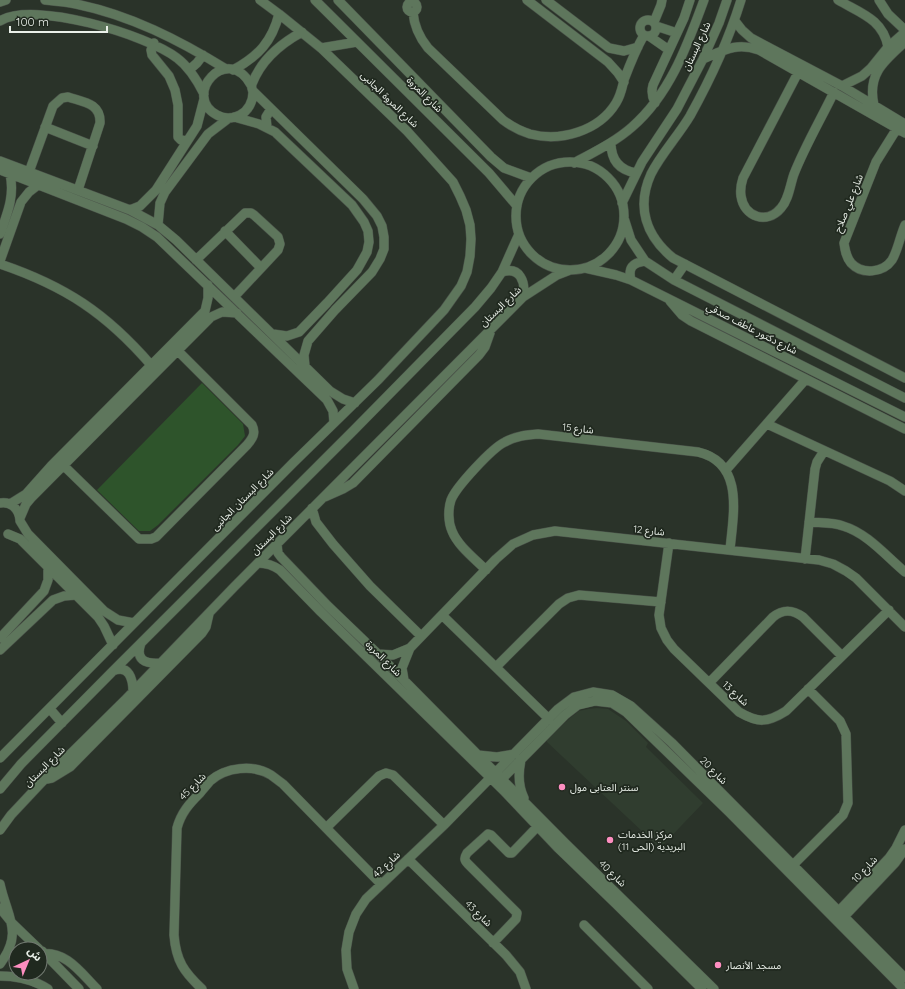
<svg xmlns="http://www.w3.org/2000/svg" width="905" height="989" viewBox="0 0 905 989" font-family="Quicksand,'Noto Sans Arabic',sans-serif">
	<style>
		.built { fill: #303d2f }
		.green { fill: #2e542b }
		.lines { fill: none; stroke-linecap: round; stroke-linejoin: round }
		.minor-casing { stroke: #495148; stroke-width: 10 }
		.minor { stroke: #5e765c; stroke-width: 9 }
		.poi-dot { fill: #fd8ec0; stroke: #20291f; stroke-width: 1.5 }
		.labels { text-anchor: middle; stroke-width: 3.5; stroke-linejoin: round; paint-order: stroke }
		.street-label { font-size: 10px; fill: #eaf0e9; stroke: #20291f }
		.poi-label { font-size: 10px; fill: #eaf0e9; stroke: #20291f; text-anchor: start }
	</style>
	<rect width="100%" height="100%" fill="#2a3329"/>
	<path class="built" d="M597 708 608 709 626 721 648 743 646 747 703 803 660 848 547 742V739L570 718 579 711 588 709Z"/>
	<path class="green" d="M202 383 243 424 245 436 238 445 158 525 150 531H139L97 490Z"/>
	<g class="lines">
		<g class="minor-casing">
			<path id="minor" d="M45 0C55 1 66 2 76 4 130 15 179 40 226 69
				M315 0 489 173 517 206
				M338 0 491 157 504 168 531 178
				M527 0 608 62 618 73 624 82
				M546 0 609 48 624 51 638 47
				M741 0C729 39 710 80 690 116 678 136 661 154 651 174 636 207 646 236 673 258L905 378
				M838 0C860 13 883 19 888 47
				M879 0 888 14 905 30
				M407 7a5 5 0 1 1 10 0a5 5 0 1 1-10 0Z
				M0 2 6 0
				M413 12C414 26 419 37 428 48L503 120C511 126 520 131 530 134 561 142 599 131 616 103 621 95 622 88 624 80 630 64 636 49 644 35
				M640 28a8 8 0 1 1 16 0a8 8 0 1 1-16 0Z
				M0 21C32 0 148 35 177 58 189 67 197 80 204 94
				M735 21 742 30 751 38 842 86 905 124
				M654 22 661 5 662 0
				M656 26 677 33
				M649 36 669 50
				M154 43 151 50 152 55 169 76 175 90 178 105V137L181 140 187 141
				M321 48 357 42
				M703 59C724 50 737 42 759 50L905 133
				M802 65 743 178C741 184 740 189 741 196 744 217 767 225 781 208 789 199 790 185 794 174 805 146 821 119 834 92
				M189 70 197 63 203 55
				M233 70C259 56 272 41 279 14
				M251 85C227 42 181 96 217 115 224 119 232 119 240 115 248 111 253 102 253 92 252 89 251 87 252 84 261 60 280 44 302 32
				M842 86 862 76 871 68 888 47 905 32
				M253 91 363 199 377 216 382 226 384 237V249L380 259 372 272 335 310 308 341 304 355 305 366
				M655 103C652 97 651 92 653 85L684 18 690 0
				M874 105C867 74 884 61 905 42
				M234 117 259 124 275 132 352 205 364 222 368 231 369 242 367 252 357 270 327 303 299 332 287 336 273 334
				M901 122 876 162 844 243C845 250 846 257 851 263 862 275 883 273 892 260 898 250 900 236 905 225
				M45 127 93 146
				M267 127 266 117 271 109
				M611 143C611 160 619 170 636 173
				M0 161 130 210 158 225 176 240 330 391 343 399 355 403
				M516 216a54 54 0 1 1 108 0a54 54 0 1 1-108 0Z
				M574 163C594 152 615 142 632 127 670 94 687 46 704 0
				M0 170 126 219 142 227 157 237 327 400 333 411 334 423
				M29 172 53 106 62 98 68 97C83 102 101 103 100 123L78 190
				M622 203 642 162 677 109 703 59 719 23 727 0
				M130 210 140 206 156 190 197 126 204 99
				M624 218 631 240 645 261 674 280 905 398
				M158 225 160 203 165 192 208 134 229 118
				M225 231 261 268
				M0 234C7 214 15 196 10 174
				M196 260 245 213H251L254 215 278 237 280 244 278 250 234 297
				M0 261 21 202 29 192 38 185
				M0 264C65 286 106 313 151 365
				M585 268 616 275 631 280 905 417
				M502 272C520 266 526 282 523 297
				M631 280C628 268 632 263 645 261
				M674 280 685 264
				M670 301 682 315 691 321 905 429
				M767 424 890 481 905 491
				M63 465 139 539H151L156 537 247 445C253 438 256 433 252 425L178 351
				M726 470 806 379
				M325 497 343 489 353 483 479 355 485 347 490 333
				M0 503C11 501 19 509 20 520
				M10 504 26 494 51 466 205 311 208 298V285
				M312 508 316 522 333 544 370 586 421 636
				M20 518 26 504 31 498 211 317 222 312 237 313
				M20 521 28 534 104 611 118 620 134 623
				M809 522C820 523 832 522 843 526 867 533 886 556 905 572
				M8 534 20 539 98 617 104 626 113 645
				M669 543 659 615 661 628 667 640 674 649 739 712C758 723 767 723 786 711L889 610
				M277 544 278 553 281 557 327 605 378 654 565 843 714 989
				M805 559 815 469 817 462 824 451
				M258 563C267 563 273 565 280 570L321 612 504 791 558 848 615 903 702 989
				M486 570C474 558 458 546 452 531 448 522 448 509 451 500 456 487 492 448 505 442 516 436 526 435 538 434L698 452C745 463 733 515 730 550
				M442 615 549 719
				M0 638 44 591 48 580V567
				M141 643C135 660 145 664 160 663
				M0 650 53 600 64 596 77 595
				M378 654 393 655 410 648 496 559 513 544 533 535 555 531 819 560 833 564 846 571 856 578 905 627
				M496 667 559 604 568 598 579 595 661 602
				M113 671C129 664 133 679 133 692
				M404 680 402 668 410 648
				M709 683 773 617C783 609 792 609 803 617L842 656
				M50 709 62 723
				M478 755 497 757 515 754
				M0 758 293 463 378 380 444 310 461 286 467 272 470 256 471 239 470 225 466 210 460 196 453 182 407 131 321 48 279 14 260 0
				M521 760C518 774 518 786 524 798
				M47 779 52 778 70 767 202 633 206 627 209 614
				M499 782 565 715 578 705 595 701 612 703 626 712 729 812 904 989
				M0 789 21 764 113 671 354 430 475 307 491 288 502 272 519 234
				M326 828 379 776 386 773 393 775 444 825
				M0 830 11 815 41 783 125 700 234 587 523 297 557 275 570 270
				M408 859 506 955 520 972 526 989
				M793 865 843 815 848 803 846 734 840 721 808 689
				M0 884C7 917 24 932 0 964
				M0 908 12 923 39 949
				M835 915 889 858 896 848 905 830
				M840 921 895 863 905 849
				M584 925 648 989
				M493 943 516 919 517 913 468 864C464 860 464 858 467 853L488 834 491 835 509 853H512L537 827
				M42 951 79 989
				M40 954C66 950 81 973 97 989
				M0 976C17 976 34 980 48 989
				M202 989C184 972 176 961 174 935L177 828C181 813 189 804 200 793 203 789 207 785 210 781 226 767 253 764 271 775 275 778 279 781 283 784L381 884
				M354 989 347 969 346 950 349 932 356 914 366 899 444 825 558 709 574 697 593 692 612 695 631 706 672 743 905 978"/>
		</g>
		<use href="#minor" class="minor"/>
	</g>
	<g class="poi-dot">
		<circle cx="562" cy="787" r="4"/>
		<circle cx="610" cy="840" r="4"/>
		<circle cx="718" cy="965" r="4"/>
	</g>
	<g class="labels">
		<g class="street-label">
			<text transform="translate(696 46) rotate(-65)" y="4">شارع البستان</text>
			<text transform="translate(425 94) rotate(45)" y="4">شارع المروة</text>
			<text transform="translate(390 99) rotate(44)" y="4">شارع المروة الجانبى</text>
			<text transform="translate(848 203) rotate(-68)" y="4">شارع علي صلاح</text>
			<text transform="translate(500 306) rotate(-44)" y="4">شارع البستان</text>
			<text transform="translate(752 328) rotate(27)" y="4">شارع دكتور عاطف صدقي</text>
			<text transform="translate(578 428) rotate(6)" y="4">شارع 15</text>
			<text transform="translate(242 499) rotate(-45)" y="4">شارع البستان الجانبى</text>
			<text transform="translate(649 530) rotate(6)" y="4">شارع 12</text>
			<text transform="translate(271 534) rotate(-45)" y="4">شارع البستان</text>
			<text transform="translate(384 658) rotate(45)" y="4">شارع المروة</text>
			<text transform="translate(736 693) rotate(42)" y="4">شارع 13</text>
			<text transform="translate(44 766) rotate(-45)" y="4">شارع البستان</text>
			<text transform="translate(714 770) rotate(45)" y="4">شارع 20</text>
			<text transform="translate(192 786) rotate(-46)" y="4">شارع 45</text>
			<text transform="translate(386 864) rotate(-43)" y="4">شارع 42</text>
			<text transform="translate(864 869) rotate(-47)" y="4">شارع 10</text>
			<text transform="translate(613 873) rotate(44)" y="4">شارع 40</text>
			<text transform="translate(479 913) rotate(44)" y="4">شارع 43</text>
		</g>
		<g class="poi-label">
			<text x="570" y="791">سنتر العتابى مول</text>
			<text x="618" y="838">مركز الخدمات<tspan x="618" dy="12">البريدية (الحى 11)</tspan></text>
			<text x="726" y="969">مسجد الأنصار</text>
		</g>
	</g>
	<g transform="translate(28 961) rotate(44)"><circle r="19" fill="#20291f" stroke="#717970"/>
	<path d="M0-3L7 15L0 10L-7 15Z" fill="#fd8ec0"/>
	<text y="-6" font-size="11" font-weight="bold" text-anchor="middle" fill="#eaf0e9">ش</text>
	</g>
	<path d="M10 26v6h97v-6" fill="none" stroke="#eaf0e9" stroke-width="2"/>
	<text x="16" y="26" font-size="12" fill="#eaf0e9" stroke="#20291f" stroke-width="3" paint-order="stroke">100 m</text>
</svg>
